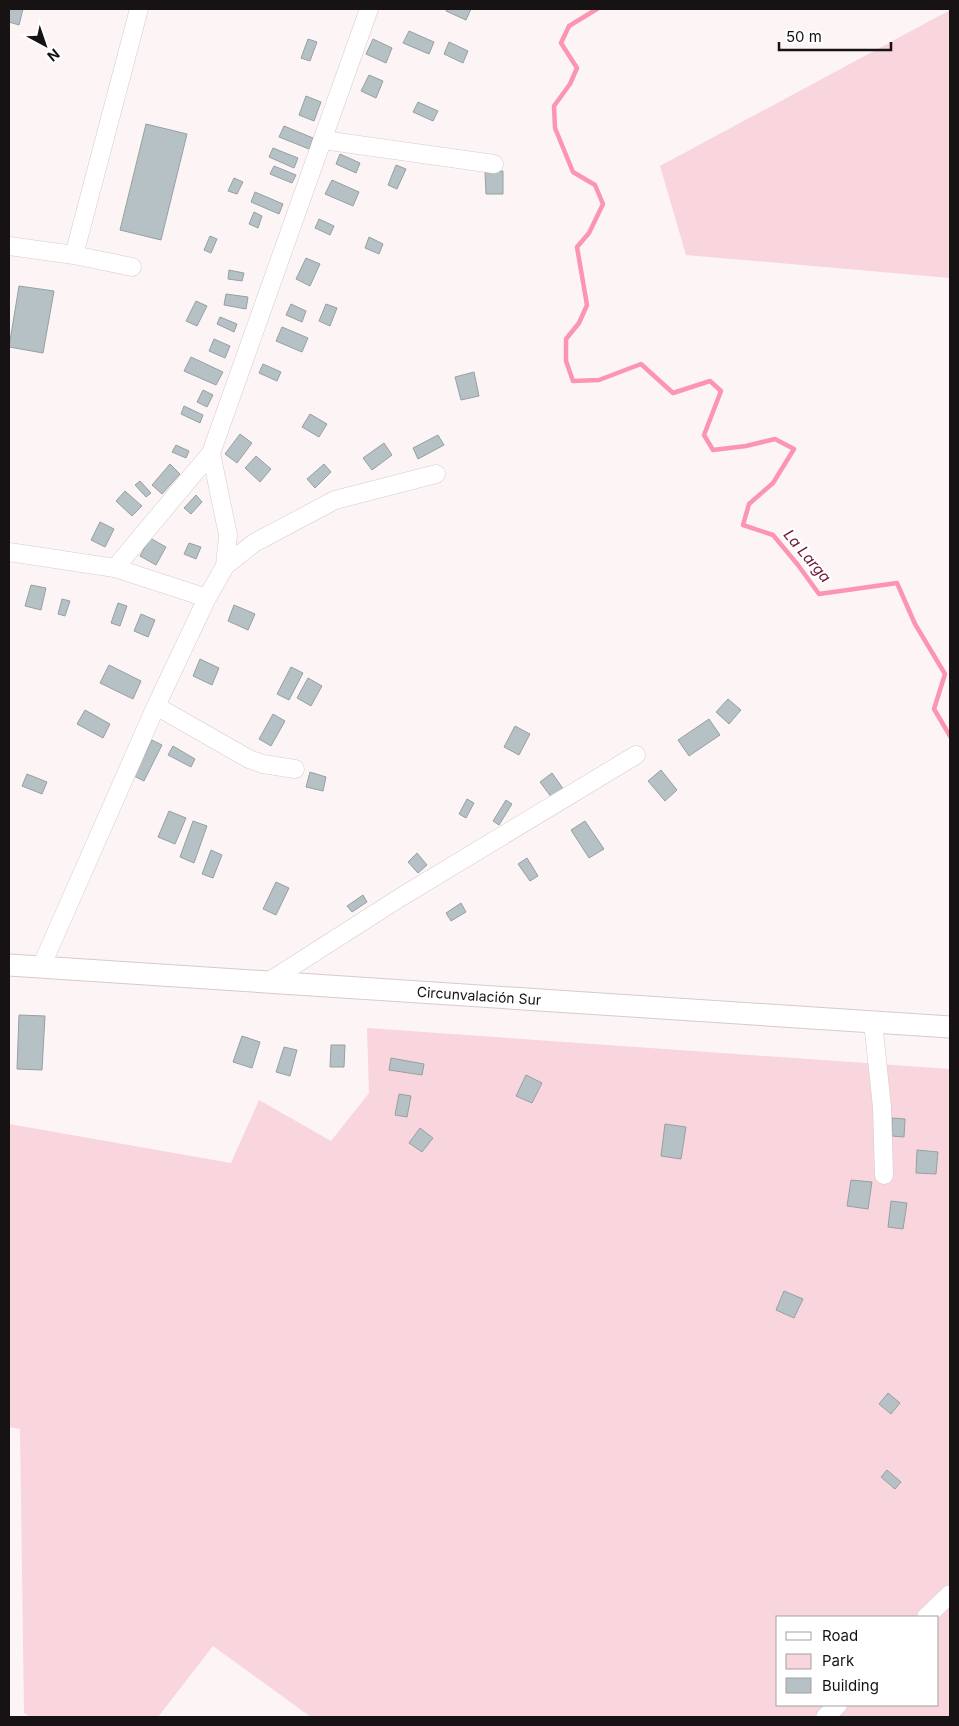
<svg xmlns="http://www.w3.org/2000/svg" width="959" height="1726" viewBox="0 0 959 1726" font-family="Inter,sans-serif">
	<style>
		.green { fill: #f9d5dd; fill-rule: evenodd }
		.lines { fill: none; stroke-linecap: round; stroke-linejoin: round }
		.stream { stroke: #fb95b1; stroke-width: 4.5 }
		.building { fill: #b5c1c4; stroke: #95a1a3 }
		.minor-casing { stroke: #d6cacd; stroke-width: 19 }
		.major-casing { stroke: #d6cacd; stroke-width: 23 }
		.minor { stroke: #fff; stroke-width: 18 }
		.major { stroke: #fff; stroke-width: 21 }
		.labels { text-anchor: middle; stroke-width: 5; stroke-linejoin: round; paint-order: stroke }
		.street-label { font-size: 14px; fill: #171314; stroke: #fff }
		.water-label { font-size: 15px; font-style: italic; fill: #701839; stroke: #fff }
	</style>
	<rect width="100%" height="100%" fill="#fdf4f6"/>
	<path class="green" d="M950 10V278L686 255 660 166Z
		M367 1028 950 1069V1717H311L213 1646 158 1717H30L24 1713 20 1429 9 1427V1124L231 1163 259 1100 331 1141 369 1093ZM778 1617H938V1705H778Z"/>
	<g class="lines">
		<path class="stream" d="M597 9 569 26 561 43 577 68 570 84 554 106 555 128 573 172 595 185 603 204 589 233 577 247 587 305 579 323 566 339V361L573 381 599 380 641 364 673 393 710 381 721 391 704 435 713 450 746 446 775 439 794 449 773 483 749 504 743 525 773 535 798 565 819 594 897 583 915 624 945 674 934 709 950 736"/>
	</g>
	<path class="building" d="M9 9H23L19 25 9 22Z
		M447 9H471L466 20 446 11Z
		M409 31 434 42 429 54 403 43Z
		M308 39 317 42 310 61 301 58Z
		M373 39 392 48 386 63 366 54Z
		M449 42 468 51 463 63 444 54Z
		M369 75 383 81 376 98 361 91Z
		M306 96 321 102 314 121 299 115Z
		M418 102 438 111 433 121 413 112Z
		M146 124 187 134 161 240 120 230Z
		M284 126 313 138 309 149 279 137Z
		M273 148 298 158 294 168 269 157Z
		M340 154 360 163 356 173 336 164Z
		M396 165 406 169 397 189 388 185Z
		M274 166 296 175 292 183 270 174Z
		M503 171V194H486L485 172Z
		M234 178 243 182 237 194 228 191Z
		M332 180 359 192 353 206 325 194Z
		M255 192 283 204 279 214 251 202Z
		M254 212 262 216 258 228 249 224Z
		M319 219 334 226 330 235 315 228Z
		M210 236 217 239 211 253 204 250Z
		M369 237 383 244 379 254 365 248Z
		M306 258 320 264 310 286 296 279Z
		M229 270 244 273 242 281 228 279Z
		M19 286 54 291 43 353 9 347Z
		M226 294 248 297 246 309 224 305Z
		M196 301 207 306 197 326 186 321Z
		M291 304 306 311 302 322 286 315Z
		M326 304 337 308 330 326 319 321Z
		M220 317 237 324 234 332 217 324Z
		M282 327 308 338 302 352 276 341Z
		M214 339 230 346 225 358 209 351Z
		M191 357 223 372 216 385 184 371Z
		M263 364 281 372 277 381 259 373Z
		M474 372 479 396 461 400 455 377Z
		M203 390 213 395 207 407 197 402Z
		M184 406 203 415 200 423 181 414Z
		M310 414 327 424 319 437 302 427Z
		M240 434 252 443 237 463 225 454Z
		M438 435 444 445 418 459 413 448Z
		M384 443 392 455 372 470 363 458Z
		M176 445 189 451 186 458 172 452Z
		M256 456 271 469 260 482 245 468Z
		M170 464 180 474 162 494 152 485Z
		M324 464 331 472 315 488 307 479Z
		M140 481 151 493 146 497 135 485Z
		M125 491 142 506 132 516 116 501Z
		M196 495 202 502 191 514 184 508Z
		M100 522 114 529 105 547 91 540Z
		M150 538 166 547 156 565 140 556Z
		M189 543 201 547 196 559 184 554Z
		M31 585 46 588 41 610 25 606Z
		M62 599 70 601 65 616 58 614Z
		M118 603 127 606 120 626 111 623Z
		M234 605 255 614 248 630 228 621Z
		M141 614 155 620 148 637 134 631Z
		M200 659 219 668 212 685 193 676Z
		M109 665 141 681 133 699 100 683Z
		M291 667 303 673 289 700 277 694Z
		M308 678 322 686 311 706 297 698Z
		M728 699 741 710 729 724 716 712Z
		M85 710 110 724 103 738 77 724Z
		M273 714 285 721 271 746 259 739Z
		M709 719 720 735 689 756 678 740Z
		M515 726 530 734 519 755 504 747Z
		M152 740 162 745 144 781 134 776Z
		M173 746 195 759 191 767 168 755Z
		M661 770 677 790 665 801 648 781Z
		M310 772 326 777 323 791 306 787Z
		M552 773 564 790 552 798 540 782Z
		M27 774 47 782 42 794 22 786Z
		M467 799 474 803 466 818 459 814Z
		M506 800 512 804 499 825 493 821Z
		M169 811 186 818 175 844 158 837Z
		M193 821 207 826 194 863 180 857Z
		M585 821 604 849 589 858 571 830Z
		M211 850 222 855 213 878 202 874Z
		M417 853 427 865 418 873 408 862Z
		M527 858 538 876 530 881 518 864Z
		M276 882 289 888 276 915 263 909Z
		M363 895 367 902 352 912 347 906Z
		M461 903 466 912 451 921 446 913Z
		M19 1015 45 1016 42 1070 17 1069Z
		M242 1036 260 1042 252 1068 233 1062Z
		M331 1045H345L344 1067H330Z
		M284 1047 297 1050 290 1076 276 1072Z
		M391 1058 424 1064 422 1075 389 1070Z
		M526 1075 542 1083 532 1103 516 1096Z
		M399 1094 411 1096 407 1117 395 1115Z
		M892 1118 905 1119 904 1137 892 1136Z
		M665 1124 686 1127 681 1159 661 1156Z
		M420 1128 433 1138 422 1152 409 1143Z
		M917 1150 938 1152 936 1174 916 1173Z
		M851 1180 872 1182 868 1209 847 1206Z
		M891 1201 907 1203 903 1229 888 1227Z
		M784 1291 803 1299 794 1318 776 1310Z
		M888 1393 900 1403 891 1414 879 1404Z
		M887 1470 901 1482 895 1489 881 1477Z"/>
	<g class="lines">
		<g class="minor-casing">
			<path id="minor" d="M323 140 494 164
				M9 246 74 255 132 267
				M74 255 139 9
				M9 552 115 568 207 598
				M225 566 254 543 335 500 436 474
				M115 568 211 453
				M156 706 249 759 263 764 295 769
				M41 967 156 706 207 598 225 566 228 535 211 453 369 9
				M268 982 401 897 636 755
				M873 1022 882 1107 884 1175
				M926 1617 950 1594
				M825 1717 838 1705"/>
		</g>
		<g class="major-casing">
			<g id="major">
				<path id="s1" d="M9 965 950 1027"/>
			</g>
		</g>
		<use href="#minor" class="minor"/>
		<use href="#major" class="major"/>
	</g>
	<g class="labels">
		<g class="street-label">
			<text dy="5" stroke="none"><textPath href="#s1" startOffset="471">Circunvalación Sur</textPath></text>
		</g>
		<g class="water-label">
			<text transform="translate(807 556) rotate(50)" y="5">La Larga</text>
		</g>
	</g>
	<rect width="959" height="1726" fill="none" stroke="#171314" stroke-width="20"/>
	<rect x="776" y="1616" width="162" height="90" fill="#ffffff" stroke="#a2a1a1"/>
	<rect x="786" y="1632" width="25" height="8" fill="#ffffff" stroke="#a2a1a1"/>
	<text x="822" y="1641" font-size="15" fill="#171314">Road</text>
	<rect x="786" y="1654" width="25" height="15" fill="#f9d5dd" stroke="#a2a1a1"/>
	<text x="822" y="1666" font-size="15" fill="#171314">Park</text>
	<rect x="786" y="1678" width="25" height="15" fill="#b5c1c4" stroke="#a2a1a1"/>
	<text x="822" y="1691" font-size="15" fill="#171314">Building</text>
	<g transform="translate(45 45) rotate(140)" stroke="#ffffff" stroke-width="4" paint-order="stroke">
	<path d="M0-4L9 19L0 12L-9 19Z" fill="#171314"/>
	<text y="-8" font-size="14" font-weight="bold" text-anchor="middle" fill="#171314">N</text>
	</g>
	<path d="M779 42v8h112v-8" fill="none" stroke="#171314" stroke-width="2.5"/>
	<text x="786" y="42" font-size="15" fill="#171314" stroke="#ffffff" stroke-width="4" paint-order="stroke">50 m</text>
</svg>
